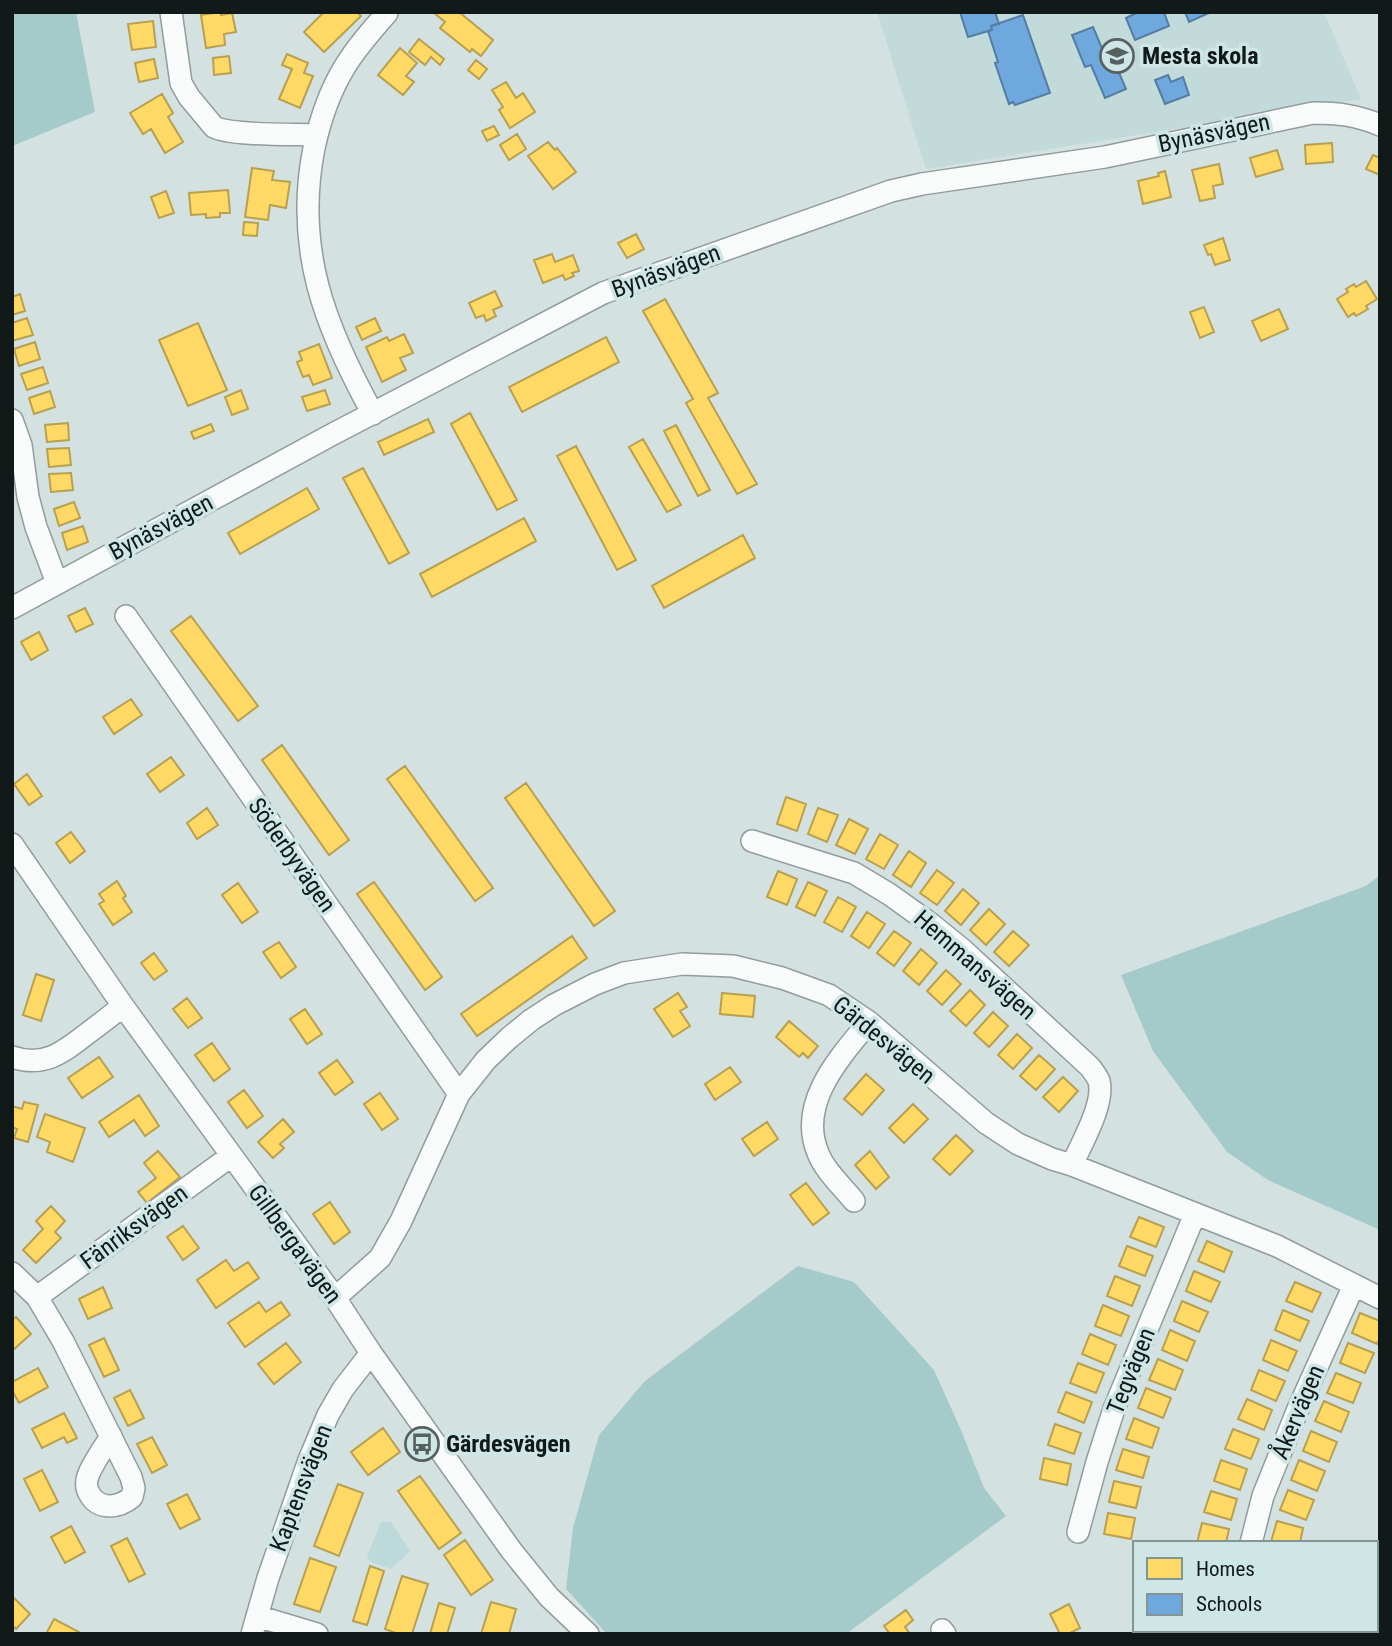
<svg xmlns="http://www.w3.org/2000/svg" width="1392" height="1646" viewBox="0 0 1392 1646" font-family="'Roboto Condensed',sans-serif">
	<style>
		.built { fill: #c2dada }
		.green { fill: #bbdad9 }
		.forest { fill: #a4cac9 }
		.homes { fill: #ffd966; stroke: #b8a04f; stroke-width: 2 }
		.schools { fill: #6fa8dc; stroke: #537da2; stroke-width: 2 }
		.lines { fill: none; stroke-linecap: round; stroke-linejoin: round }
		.minor-casing { stroke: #919c9c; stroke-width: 24 }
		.minor { stroke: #f9fafa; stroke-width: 21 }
		.labels { text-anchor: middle; stroke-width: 7; stroke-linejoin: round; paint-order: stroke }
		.poi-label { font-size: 24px; font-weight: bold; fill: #111a19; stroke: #cee7e6; text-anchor: start }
		.street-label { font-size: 24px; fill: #111a19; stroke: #cee7e6 }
	</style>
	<rect width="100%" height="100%" fill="#d4e1e1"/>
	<path class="built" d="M877 12H1324L1361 99 926 169Z"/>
	<path class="green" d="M381 1522H391L410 1551 391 1569 369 1561 367 1557Z"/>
	<path class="forest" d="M12 12H76L95 112 12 146Z
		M1380 875V1230L1268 1180 1227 1152 1153 1051 1121 975 1366 886Z
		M798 1266 854 1282 934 1370 961 1430 984 1488 1006 1516 846 1634H607L566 1589 573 1528 599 1435 645 1381Z"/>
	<path class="homes" d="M219 12H221V15L232 13 236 32 224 34 225 45 206 48 201 15Z
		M324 12H357L361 16 324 52 304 32Z
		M459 12 493 40 481 56 472 49 470 52 440 28 445 22 434 13Z
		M153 21 156 47 132 50 128 24Z
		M419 39 444 59 440 65 431 57 425 65 409 52Z
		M400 48 417 63 406 76 414 82 403 95 378 75Z
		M287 54 308 63 304 73 313 76 300 108 279 99 292 69 282 65Z
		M229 56 231 73 214 75 213 58Z
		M154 59 158 78 139 82 135 63Z
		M476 60 487 69 479 79 468 70Z
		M506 82 516 98 523 93 535 112 510 128 499 110 503 107 492 90Z
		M162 94 173 113 168 117 183 142 165 153 151 129 143 134 130 113Z
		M494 126 499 135 487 141 482 131Z
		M517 134 526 149 509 160 500 145Z
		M548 142 555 150 557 148 576 172 553 189 528 156Z
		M1332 143 1333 162 1306 164 1305 145Z
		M1277 150 1283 169 1256 177 1250 158Z
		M1373 155 1380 158V175L1366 169Z
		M1219 164 1223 184 1213 186 1215 198 1200 201 1192 170Z
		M252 168 274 171 272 180 290 182 286 208 270 205 268 220 245 217Z
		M1165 171 1171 197 1143 204 1138 181 1159 176 1158 173Z
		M228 190 230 213H220V217L206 218V214L191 215 189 193Z
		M166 191 174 213 159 218 151 197Z
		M244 222 258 223 257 236 243 235Z
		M636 234 644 249 627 258 618 243Z
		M1223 238 1230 260 1215 265 1211 254 1208 255 1204 245Z
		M552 254 555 262 573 255 579 271 572 273 574 276 565 280 563 275 543 283 534 260Z
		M1366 281 1377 299 1366 306 1368 309 1356 316 1354 313 1348 317 1337 299 1348 292 1346 289 1354 284 1356 287Z
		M495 291 502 306 493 310 496 316 486 321 484 315 476 318 469 303Z
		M20 294 25 311 12 315V297Z
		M665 299 718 393 708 398 757 484 737 494 686 403 693 399 643 311Z
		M1204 307 1214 332 1200 338 1190 312Z
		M1279 309 1288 329 1261 341 1252 321Z
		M27 318 33 335 12 341V323Z
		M375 318 381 331 362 340 356 327Z
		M198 323 227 390 188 406 159 340Z
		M404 334 413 353 400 358 406 370 382 382 366 347 387 337 389 341Z
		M606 337 619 362 522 412 509 387Z
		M35 342 40 359 19 366 14 349Z
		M319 344 332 378 313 385 309 375 303 377 297 362 302 360 299 352Z
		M43 367 48 383 27 390 21 374Z
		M241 390 248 409 232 415 225 397Z
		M325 390 330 404 307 411 302 397Z
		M50 391 55 407 34 414 29 398Z
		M470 413 517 500 497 510 451 424Z
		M428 419 434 432 384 455 378 442Z
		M68 423 69 440 47 442 45 425Z
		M211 424 214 431 194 439 191 432Z
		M676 425 710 490 698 496 664 431Z
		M643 439 681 505 667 512 629 447Z
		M576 446 636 560 617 570 557 456Z
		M69 448 71 465 49 467 47 449Z
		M363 468 409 553 389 564 343 478Z
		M71 473 73 490 51 492 49 474Z
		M307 488 319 509 240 554 228 533Z
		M74 502 80 518 59 526 54 509Z
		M524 518 536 541 432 597 420 574Z
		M83 526 88 542 67 550 62 533Z
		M743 535 755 558 664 608 652 586Z
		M85 608 93 624 76 632 68 616Z
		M191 616 258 706 238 721 171 631Z
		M39 632 48 650 31 660 21 642Z
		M131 699 142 715 114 734 103 717Z
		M282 745 349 840 329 855 262 760Z
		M171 757 184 775 160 792 147 774Z
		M405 766 493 888 475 901 387 779Z
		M27 774 42 796 29 805 14 784Z
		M526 783 615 911 594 926 505 798Z
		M786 797 806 804 797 831 777 824Z
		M207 808 218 825 197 839 187 823Z
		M818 808 838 815 827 842 808 834Z
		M849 819 868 829 855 854 836 845Z
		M71 832 85 851 70 863 56 843Z
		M880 834 898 845 884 869 866 859Z
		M909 851 926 863 911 887 893 875Z
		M937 870 954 883 937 905 920 893Z
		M778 871 797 879 787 905 767 897Z
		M117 881 126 896 123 898 132 912 113 925 99 904 104 901 99 894Z
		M374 882 442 977 425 990 357 894Z
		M808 882 827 891 815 916 796 907Z
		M238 883 258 912 242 923 222 895Z
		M963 889 979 903 961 925 945 911Z
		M838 897 856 907 842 932 824 922Z
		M989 909 1005 924 986 945 970 930Z
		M867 912 885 924 869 948 851 936Z
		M894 931 911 943 894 966 877 953Z
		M1013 931 1029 945 1009 966 994 952Z
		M572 936 587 958 477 1036 461 1014Z
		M279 942 296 967 281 978 263 952Z
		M921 949 937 963 919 985 903 971Z
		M154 953 167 971 154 980 141 963Z
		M946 970 961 984 942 1005 927 991Z
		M36 974 54 980 41 1021 23 1015Z
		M970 990 985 1005 966 1026 950 1011Z
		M678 993 687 1007 680 1011 690 1026 673 1037 654 1009Z
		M722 993 755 996 753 1017 720 1014Z
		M187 998 202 1018 188 1028 173 1009Z
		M305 1009 322 1034 307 1044 290 1019Z
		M993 1012 1008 1026 989 1047 974 1033Z
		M789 1021 818 1046 808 1058 803 1053 799 1057 776 1037Z
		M1017 1034 1032 1048 1013 1069 998 1055Z
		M212 1043 230 1069 214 1081 195 1055Z
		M1039 1055 1055 1069 1036 1090 1020 1076Z
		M99 1057 113 1077 82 1098 68 1078Z
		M337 1060 353 1082 335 1095 319 1073Z
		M730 1067 741 1082 715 1100 705 1084Z
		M866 1074 884 1090 862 1115 844 1099Z
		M1063 1077 1078 1091 1059 1112 1043 1097Z
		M244 1090 263 1116 247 1128 228 1102Z
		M380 1093 398 1119 382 1130 364 1104Z
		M139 1095 159 1126 145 1136 134 1120 109 1137 99 1122Z
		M24 1102 38 1105 28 1142 14 1138 17 1129 12 1127V1106L22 1109Z
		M913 1104 928 1119 904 1143 889 1128Z
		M45 1114 85 1128 73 1162 47 1152 50 1142 37 1137Z
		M283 1119 294 1132 280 1144 284 1148 273 1158 258 1142Z
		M767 1122 778 1139 754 1156 742 1139Z
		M956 1135 973 1151 950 1175 933 1159Z
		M158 1151 180 1177 147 1203 138 1192 156 1178 144 1163Z
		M870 1151 889 1177 876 1189 855 1165Z
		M806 1183 829 1213 813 1225 790 1195Z
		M330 1202 350 1232 334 1244 313 1214Z
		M51 1206 65 1221 55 1232 61 1238 36 1263 23 1250 43 1229 36 1221Z
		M1139 1217 1164 1227 1156 1247 1130 1237Z
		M183 1226 199 1248 183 1260 167 1237Z
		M1207 1241 1232 1252 1224 1272 1198 1261Z
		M1127 1246 1153 1256 1145 1276 1119 1266Z
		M226 1260 234 1271 248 1262 259 1278 216 1308 197 1280Z
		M1194 1271 1220 1282 1211 1302 1186 1291Z
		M1115 1276 1140 1286 1132 1306 1107 1296Z
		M1295 1282 1321 1293 1312 1312 1286 1301Z
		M103 1287 112 1308 88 1319 79 1299Z
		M1182 1301 1208 1312 1199 1332 1174 1321Z
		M259 1302 266 1312 281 1302 290 1315 245 1347 228 1323Z
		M1103 1305 1129 1316 1121 1336 1095 1326Z
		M1283 1310 1309 1321 1300 1341 1275 1330Z
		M1360 1313 1380 1321V1338L1377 1344 1352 1333Z
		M16 1317 31 1334 12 1351V1320Z
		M1170 1330 1195 1341 1187 1361 1162 1350Z
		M1090 1334 1116 1345 1108 1365 1082 1354Z
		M104 1338 119 1370 104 1377 89 1345Z
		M1271 1340 1297 1351 1288 1371 1263 1360Z
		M286 1343 301 1362 274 1384 258 1364Z
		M1348 1343 1374 1353 1365 1373 1340 1363Z
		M1158 1359 1183 1370 1175 1390 1149 1380Z
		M1078 1363 1104 1373 1096 1393 1070 1383Z
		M38 1368 48 1387 19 1403 12 1390V1382Z
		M1259 1370 1285 1381 1276 1401 1251 1390Z
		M1336 1373 1361 1383 1353 1403 1327 1393Z
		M1146 1388 1171 1398 1163 1418 1138 1408Z
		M130 1390 144 1418 128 1426 114 1398Z
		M1066 1392 1092 1402 1084 1423 1058 1412Z
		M1247 1399 1272 1410 1264 1430 1238 1419Z
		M1324 1401 1349 1412 1341 1432 1315 1421Z
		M64 1413 77 1438 67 1443 64 1437 42 1448 32 1429Z
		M1134 1418 1159 1428 1152 1448 1126 1439Z
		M1055 1424 1081 1433 1074 1454 1048 1445Z
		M383 1428 400 1452 368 1475 351 1452Z
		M1233 1429 1259 1439 1251 1459 1225 1449Z
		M1311 1431 1337 1442 1329 1462 1303 1451Z
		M152 1437 167 1465 152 1473 137 1444Z
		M1123 1449 1149 1457 1143 1478 1116 1470Z
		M1044 1458 1071 1464 1067 1485 1040 1479Z
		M1221 1460 1247 1469 1240 1490 1214 1481Z
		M1299 1460 1325 1471 1317 1491 1291 1480Z
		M42 1470 58 1502 40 1511 24 1479Z
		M420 1476 461 1533 439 1549 398 1491Z
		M1114 1481 1141 1487 1136 1508 1109 1502Z
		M338 1484 363 1493 339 1556 314 1546Z
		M1288 1490 1314 1500 1306 1520 1280 1510Z
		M1211 1491 1237 1499 1231 1520 1204 1512Z
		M187 1494 200 1519 180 1529 167 1504Z
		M1108 1513 1135 1518 1131 1539 1104 1534Z
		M1277 1521 1303 1528 1300 1543 1271 1542Z
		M1202 1523 1229 1529 1226 1543H1197Z
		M71 1526 85 1552 65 1563 51 1537Z
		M127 1538 145 1574 129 1582 111 1546Z
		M465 1540 493 1580 471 1595 444 1555Z
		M310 1558 336 1567 320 1612 294 1604Z
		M370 1566 384 1571 367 1625 353 1621Z
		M402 1576 428 1584 412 1634H398L385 1629Z
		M12 1596 30 1614 16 1629 12 1625Z
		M491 1602 516 1609 509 1634H481Z
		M439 1603 455 1608 447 1634H430Z
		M1069 1604 1080 1628 1068 1634H1060L1050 1614Z
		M906 1610 913 1620 905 1627 910 1634H890L884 1626Z
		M54 1619 79 1632V1634H46Z"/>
	<path class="schools" d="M960 12H995L999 24 991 26 992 30 968 37Z
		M1138 12H1164L1169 26 1135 40 1126 18Z
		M1185 12H1211L1189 22Z
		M1023 15 1050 93 1015 105 1013 102 1009 104 995 63 998 62 988 31 992 30 991 26Z
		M1093 27 1106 58 1112 56 1126 89 1105 98 1091 65 1085 67 1072 35Z
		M1168 75 1171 82 1183 77 1189 95 1165 104 1155 80Z"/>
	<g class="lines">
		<g class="minor-casing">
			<path id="minor" d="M171 12 181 83 189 97 214 127C232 136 294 134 317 135
				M373 414C325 327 294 249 314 148 320 120 329 93 344 68 356 48 371 31 387 13L385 12
				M12 420 21 445 28 497 36 527 57 583
				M12 608 333 434 603 293 891 191 922 184 1105 157 1313 113C1338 113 1356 115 1380 125
				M126 616 459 1094
				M752 841 854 873 889 894 931 924 963 950 1090 1067C1093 1071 1097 1076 1099 1081 1105 1104 1081 1144 1072 1165
				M12 844 123 1006 335 1298 371 1353 511 1550 549 1597 588 1634
				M12 1057C45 1068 63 1052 88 1033 100 1024 112 1015 123 1006
				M854 1201C842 1186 825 1171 818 1153 797 1103 840 1057 869 1022
				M12 1273 37 1297 63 1341 131 1477 134 1488 132 1497C119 1508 98 1511 89 1493 86 1488 86 1481 88 1476 92 1464 104 1448 111 1436
				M37 1297 231 1156
				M335 1298 380 1258 401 1221 459 1094 486 1060 509 1038 531 1020 554 1005 595 984 624 973 682 964 733 966 782 978 829 995 869 1022 986 1123 1018 1144 1052 1159 1072 1165 1277 1246 1380 1298
				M1078 1532 1097 1462 1114 1409 1195 1214
				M1251 1543 1263 1496 1298 1409 1354 1285
				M257 1616 317 1634
				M942 1630 945 1634
				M252 1634 268 1578 309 1460 328 1415 343 1389 371 1353
				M1236 1634 1237 1630"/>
		</g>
		<use href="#minor" class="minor"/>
	</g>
	<defs>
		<g id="school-ring" transform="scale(1.75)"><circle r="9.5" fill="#cee7e6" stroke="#55605f" stroke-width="1.5"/><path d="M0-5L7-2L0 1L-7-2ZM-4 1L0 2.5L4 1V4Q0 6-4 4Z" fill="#55605f"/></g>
		<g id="bus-ring" transform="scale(1.75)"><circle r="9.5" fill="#cee7e6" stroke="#55605f" stroke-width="1.5"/><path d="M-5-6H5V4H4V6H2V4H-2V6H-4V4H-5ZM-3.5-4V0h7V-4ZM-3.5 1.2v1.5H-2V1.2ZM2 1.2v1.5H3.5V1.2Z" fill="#55605f"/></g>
	</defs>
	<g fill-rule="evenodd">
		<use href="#school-ring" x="1117" y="56"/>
		<use href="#bus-ring" x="422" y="1444"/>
	</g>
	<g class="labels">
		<g class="poi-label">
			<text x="1142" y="64">Mesta skola</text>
			<text x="446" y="1452">Gärdesvägen</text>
		</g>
		<g class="street-label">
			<text transform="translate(1214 133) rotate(-12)" y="8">Bynäsvägen</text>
			<text transform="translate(666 271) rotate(-20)" y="8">Bynäsvägen</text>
			<text transform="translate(161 527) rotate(-28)" y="8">Bynäsvägen</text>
			<text transform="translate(292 855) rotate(55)" y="8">Söderbyvägen</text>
			<text transform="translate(975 965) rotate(41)" y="8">Hemmansvägen</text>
			<text transform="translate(884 1040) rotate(39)" y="8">Gärdesvägen</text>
			<text transform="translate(134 1227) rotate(-36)" y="8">Fänriksvägen</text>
			<text transform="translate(295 1244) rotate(54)" y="8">Gillbergavägen</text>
			<text transform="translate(1131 1371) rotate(-68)" y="8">Tegvägen</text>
			<text transform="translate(1298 1412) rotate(-67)" y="8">Åkervägen</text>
			<text transform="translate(301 1488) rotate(-69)" y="8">Kaptensvägen</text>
		</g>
	</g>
	<rect width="1392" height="1646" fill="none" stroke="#111a19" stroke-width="28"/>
	<rect x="1133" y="1541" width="245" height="91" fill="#cee7e6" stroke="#829594" stroke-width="2"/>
	<rect x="1147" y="1558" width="35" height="21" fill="#ffd966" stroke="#829594" stroke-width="2"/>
	<text x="1196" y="1576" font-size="21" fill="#111a19">Homes</text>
	<rect x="1147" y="1594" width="35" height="21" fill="#6fa8dc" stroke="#829594" stroke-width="2"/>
	<text x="1196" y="1611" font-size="21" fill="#111a19">Schools</text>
</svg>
